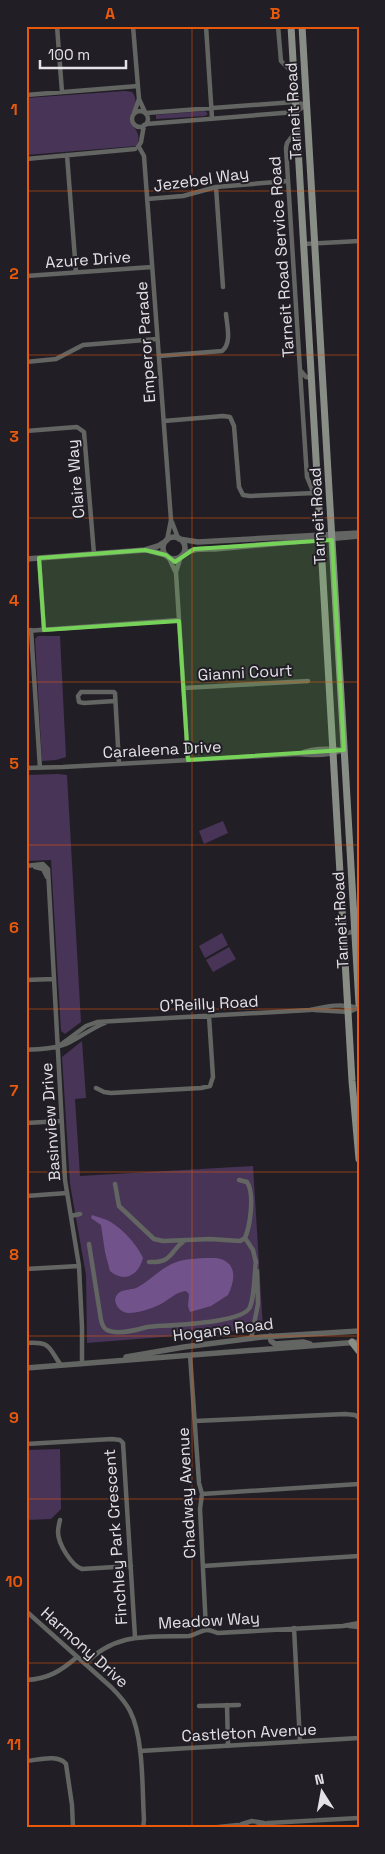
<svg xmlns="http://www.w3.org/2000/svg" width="385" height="1854" viewBox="0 0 385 1854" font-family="'Space Grotesk',sans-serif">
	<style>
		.green { fill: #483457 }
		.water { fill: #72528b }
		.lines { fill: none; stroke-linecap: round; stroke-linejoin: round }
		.minor { stroke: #626561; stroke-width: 4.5 }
		.tertiary { stroke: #626561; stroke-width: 5.5 }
		.secondary { stroke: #888d86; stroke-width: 7 }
		.marked { fill: #77d259; fill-opacity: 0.2; stroke: #77d259; stroke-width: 4; stroke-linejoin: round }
		.grid { fill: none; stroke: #e8590c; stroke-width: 1; stroke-opacity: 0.55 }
		.labels { text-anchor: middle; stroke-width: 4; stroke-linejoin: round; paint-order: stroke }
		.street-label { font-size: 16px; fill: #e4e1e7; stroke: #221e26 }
		.neatline { fill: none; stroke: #e8590c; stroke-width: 2 }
		.grid-label { font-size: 16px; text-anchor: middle; font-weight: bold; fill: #e8590c }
	</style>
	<rect width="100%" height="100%" fill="#221e26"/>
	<path class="green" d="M125 91 132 92C140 102 132 109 130 119 134 129 143 135 136 146L26 155V98Z
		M205 111 208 114 205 116 156 119V115Z
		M60 636 66 757 56 760 42 761 35 639 38 636Z
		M58 774 67 775 81 1022 65 1034 61 1031 51 860 26 861V775Z
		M223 821 228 833 204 844 199 831Z
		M222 933 228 945 205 958 199 946Z
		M229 947 236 959 213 972 206 960Z
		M82 1041 86 1098 75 1099 80 1176 253 1166 263 1329 87 1343 86 1275 70 1184 62 1057Z
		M60 1449 61 1509 51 1519 26 1520V1450Z"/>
	<path class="water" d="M92 1215C97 1217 102 1218 107 1220 121 1227 137 1244 143 1258 139 1274 125 1284 110 1271L105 1252 101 1225 91 1218Z
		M216 1258C237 1261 236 1279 228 1295L211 1306 190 1312 188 1306 189 1294 186 1291C175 1292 168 1301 159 1305 150 1309 138 1313 129 1313 119 1313 109 1299 120 1292 125 1289 133 1290 138 1287 151 1280 161 1268 174 1263 187 1258 202 1258 216 1258Z"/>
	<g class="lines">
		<path class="minor" d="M57 26 62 92
			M133 26 139 99 134 113
			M206 26 212 118
			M278 26 281 61 293 73
			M26 95 138 86
			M139 99 145 112
			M132 119a8 8 0 1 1 16 0a8 8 0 1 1-16 0Z
			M146 113 294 102 306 105
			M146 124 295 112 306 105
			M296 131 287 143 286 148 300 370 306 377 312 378
			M138 147 141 142 144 125
			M139 147 144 156 171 520 167 540
			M67 155 76 272
			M26 159 135 149
			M216 187 223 287
			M147 199 183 196 216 187 288 181
			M304 244 359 241
			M26 276 152 267
			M159 356 222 351C232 343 227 326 226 314
			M26 362 56 359 83 345 157 339
			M300 371 307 477 314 494
			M164 421 223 416 230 417 234 426 239 487 243 495 250 496 314 493
			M26 431 77 427 84 432 94 554
			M172 522 178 538
			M168 556 176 573 188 760
			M39 558 44 630
			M176 572 181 556
			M31 630 40 768
			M26 631 179 620
			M184 688 308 681
			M115 701 84 703 79 702 78 696 81 692H114L115 693 119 764
			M299 754C312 748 329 748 343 750
			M26 768 63 767 298 754C314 756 329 756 344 750
			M26 866 43 864 48 869 65 1180 79 1266 82 1327V1364
			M35 867 43 869 47 877
			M344 934 359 930
			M26 980 54 979
			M314 1010 349 1012 358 1008
			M59 1046 86 1026 97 1022 310 1010C327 1006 342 1003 359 1008
			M26 1050C40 1049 57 1049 70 1042 82 1036 92 1028 105 1023
			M96 1088 104 1092 111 1093 201 1088 210 1086 213 1077 209 1016
			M26 1123 62 1121
			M115 1184 119 1206 154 1239 163 1241 210 1239 240 1241 245 1238C250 1226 255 1194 247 1182L239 1180
			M26 1196 67 1193
			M71 1216 80 1214
			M245 1238 253 1250 256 1263
			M89 1244 101 1320C102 1324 103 1328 107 1330 117 1335 137 1330 147 1327 165 1325 243 1324 250 1307 255 1295 254 1274 256 1261
			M149 1262C173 1263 169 1252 184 1241
			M26 1269 79 1266
			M251 1339 258 1304 257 1271
			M26 1343C52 1341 48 1348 61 1365
			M190 1355 199 1483 202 1494 200 1509 206 1629
			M195 1421 345 1414 355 1415 359 1418
			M26 1444 112 1439 120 1440 123 1443 135 1637
			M202 1494 359 1484
			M60 1520C59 1524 58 1529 58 1532 58 1544 72 1566 82 1569L131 1566
			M203 1566 359 1556
			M26 1611 111 1687C118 1694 125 1701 130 1711 144 1738 142 1789 144 1820L143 1828
			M349 1626 359 1627
			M294 1628 300 1742
			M85 1664C116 1632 148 1637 189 1636 196 1635 201 1630 207 1630 210 1630 215 1632 218 1633L343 1626 359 1623
			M26 1680C48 1679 61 1671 77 1657
			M227 1705 228 1746
			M199 1706 239 1705
			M140 1751 359 1738
			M26 1761C38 1760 58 1754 66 1764L72 1805 73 1828
			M242 1824 252 1821 264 1823
			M209 1828 238 1825 253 1828 268 1823 359 1818"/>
		<path class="tertiary" d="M163 548a11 11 0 1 1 22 0a11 11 0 1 1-22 0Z
			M179 539 198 542 359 533
			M147 550 166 555
			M182 555C193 548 202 549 215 549L359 536
			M26 559 145 550 158 546 166 541
			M270 1336 271 1341 275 1344 303 1342 310 1344
			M126 1357 184 1347 262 1337 359 1331
			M26 1368 359 1342"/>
		<path class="secondary" d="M291 26 352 1081 359 1159
			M302 26 359 1004
			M352 1342 359 1351"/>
	</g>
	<path class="marked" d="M332 540 344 750 188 760 179 621 44 630 39 558 145 550 166 555 175 562 194 549Z"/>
	<path class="grid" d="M192 26V1828M26 191H359M26 355H359M26 518H359M26 682H359M26 845H359M26 1009H359M26 1172H359M26 1336H359M26 1499H359M26 1663H359"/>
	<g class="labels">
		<g class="street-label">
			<text transform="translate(293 111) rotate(-93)" y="6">Tarneit Road</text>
			<text transform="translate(201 179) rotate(-8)" y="6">Jezebel Way</text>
			<text transform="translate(281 257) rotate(-94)" y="6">Tarneit Road Service Road</text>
			<text transform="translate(88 259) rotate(-4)" y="6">Azure Drive</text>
			<text transform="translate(145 342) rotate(-94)" y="6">Emperor Parade</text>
			<text transform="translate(75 479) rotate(-95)" y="6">Claire Way</text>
			<text transform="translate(317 516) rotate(-93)" y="6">Tarneit Road</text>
			<text transform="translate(245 672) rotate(-3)" y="6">Gianni Court</text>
			<text transform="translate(162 749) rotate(-3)" y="6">Caraleena Drive</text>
			<text transform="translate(340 920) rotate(-93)" y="6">Tarneit Road</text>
			<text transform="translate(209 1003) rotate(-3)" y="6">O'Reilly Road</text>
			<text transform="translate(50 1122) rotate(-94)" y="6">Basinview Drive</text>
			<text transform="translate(223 1329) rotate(-7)" y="6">Hogans Road</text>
			<text transform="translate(186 1493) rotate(-93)" y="6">Chadway Avenue</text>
			<text transform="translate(115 1537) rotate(-94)" y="6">Finchley Park Crescent</text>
			<text transform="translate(209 1620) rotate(-3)" y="6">Meadow Way</text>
			<text transform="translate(85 1647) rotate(42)" y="6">Harmony Drive</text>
			<text transform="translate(249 1732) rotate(-3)" y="6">Castleton Avenue</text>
		</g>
	</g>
	<rect width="385" height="1854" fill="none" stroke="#221e26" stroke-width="55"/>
	<g transform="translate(322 1792) rotate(349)" stroke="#221e26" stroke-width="4" paint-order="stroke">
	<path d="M0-4L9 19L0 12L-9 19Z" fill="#e4e1e7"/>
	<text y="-8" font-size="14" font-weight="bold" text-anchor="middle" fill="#e4e1e7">N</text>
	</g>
	<path d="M40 60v8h86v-8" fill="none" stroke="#e4e1e7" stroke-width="2.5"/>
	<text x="48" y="60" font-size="15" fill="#e4e1e7" stroke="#221e26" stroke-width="4" paint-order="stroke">100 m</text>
	<rect x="28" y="28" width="330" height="1798" class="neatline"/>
	<g class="grid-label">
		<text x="110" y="19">A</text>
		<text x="275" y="19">B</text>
		<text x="14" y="115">1</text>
		<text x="14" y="279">2</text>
		<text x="14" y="442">3</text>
		<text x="14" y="606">4</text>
		<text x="14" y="769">5</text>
		<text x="14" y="933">6</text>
		<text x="14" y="1096">7</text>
		<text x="14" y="1260">8</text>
		<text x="14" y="1423">9</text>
		<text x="14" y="1587">10</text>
		<text x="14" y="1750">11</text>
	</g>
</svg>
